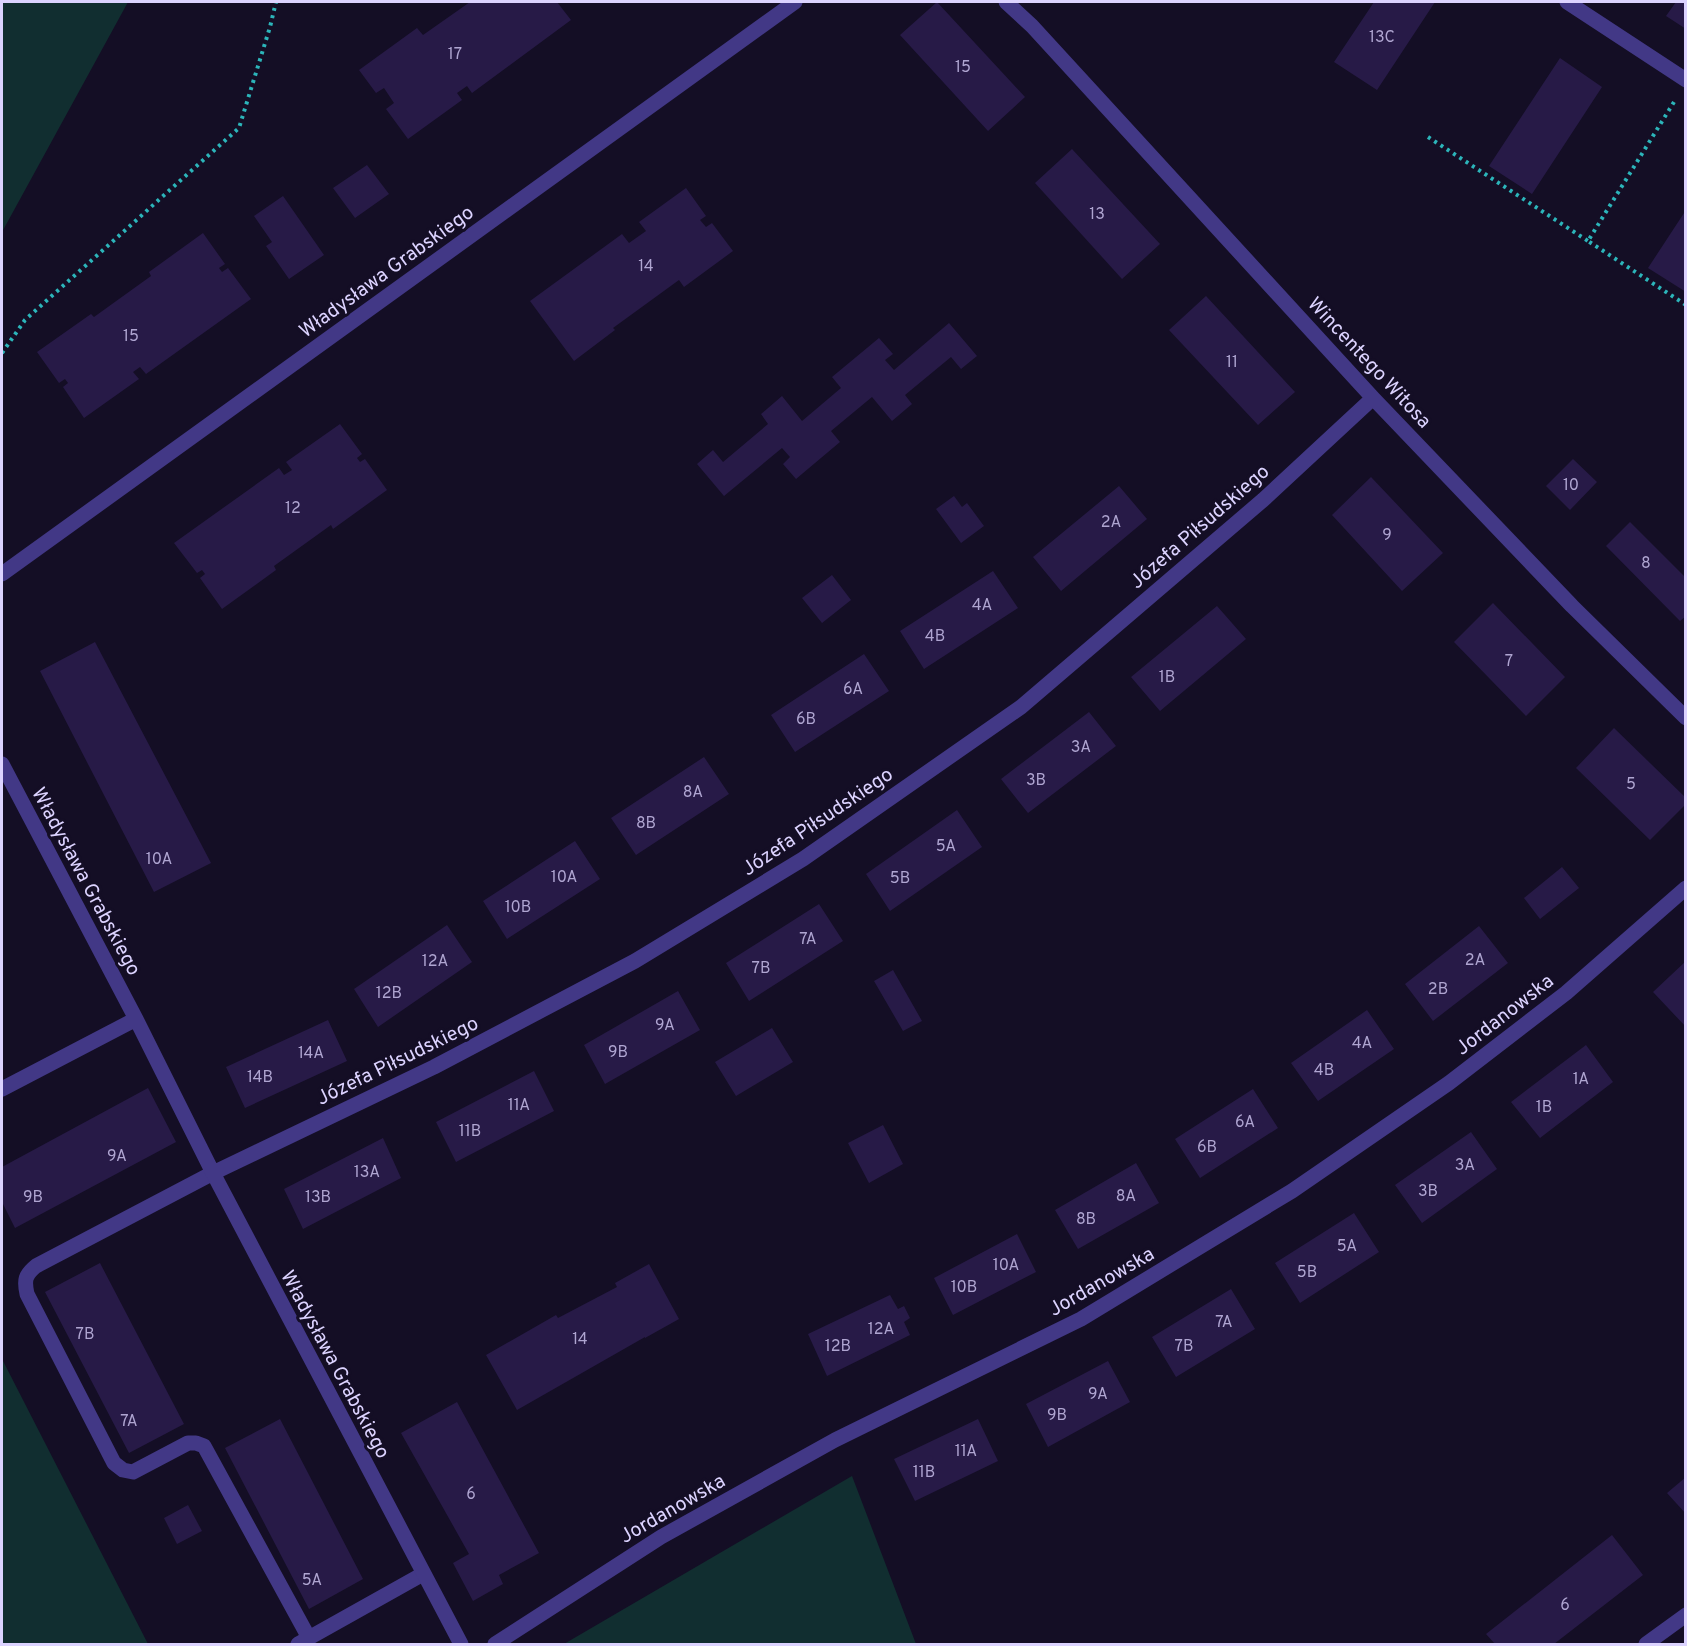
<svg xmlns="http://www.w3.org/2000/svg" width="1687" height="1646" viewBox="0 0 1687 1646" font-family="Overpass,sans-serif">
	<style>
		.green { fill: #112e30 }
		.building { fill: #271a47 }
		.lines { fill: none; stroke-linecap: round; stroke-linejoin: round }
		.path { stroke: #2cb5ba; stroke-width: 4; stroke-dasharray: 3 4.5; stroke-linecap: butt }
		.lane { stroke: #423886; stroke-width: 15 }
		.street { stroke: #423886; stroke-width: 15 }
		.labels { text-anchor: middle; stroke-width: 6; stroke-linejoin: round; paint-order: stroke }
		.number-label { font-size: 16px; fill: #afa5d1 }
		.street-label { font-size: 20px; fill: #dcd3ff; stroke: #140e25 }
	</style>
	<rect width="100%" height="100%" fill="#140e25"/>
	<path class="green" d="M2 2H128L2 232Z
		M2 1359 148 1644H2Z
		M852 1476 916 1644H564Z"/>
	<path class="building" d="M470 2H557L571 20 472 93 467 86 457 93 462 100 408 139 386 109 394 103 384 88 376 93 359 70 417 28 423 35Z
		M937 2 1025 97 988 131 900 35Z
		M1374 2H1435L1377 90 1334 62Z
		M1676 2H1686V29L1666 16Z
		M1560 58 1602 87 1532 194 1489 166Z
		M1072 149 1160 244 1122 279 1035 183Z
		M367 165 389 194 355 218 333 188Z
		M686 188 706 216 700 220 706 227 712 223 733 251 684 287 679 280 613 328 615 330 574 361 530 301 622 234 629 243 646 231 639 222Z
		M283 196 324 255 289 279 266 246 272 242 254 216Z
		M1686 210V292L1648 268Z
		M203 233 225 264 219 268 222 272 228 268 251 299 146 374 140 367 133 372 139 379 84 418 63 387 68 383 65 379 59 383 37 352 91 314 94 317 151 276 149 272Z
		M1206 296 1295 392 1258 425 1169 330Z
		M949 323 977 356 961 369 951 357 905 395 912 404 892 421 872 397 831 431 840 442 796 479 783 464 790 457 782 448 724 496 697 464 713 450 723 462 768 424 761 414 782 396 802 421 841 388 832 377 879 338 893 354 885 360 894 370Z
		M340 424 362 454 357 458 360 462 365 459 387 490 333 529 331 525 274 566 276 570 222 609 200 578 205 574 202 570 197 573 174 543 279 468 284 475 292 470 286 462Z
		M1573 459 1597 482 1570 510 1546 486Z
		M1371 477 1443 553 1402 591 1332 515Z
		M1119 486 1147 519 1061 591 1033 557Z
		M954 496 962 507 967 503 984 526 961 543 936 509Z
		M1630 522 1686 578V616L1680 621 1606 546Z
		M993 571 1018 608 924 669 900 631Z
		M832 575 851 600 822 623 802 598Z
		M1493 603 1565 677 1526 716 1454 642Z
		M1217 606 1246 639 1160 711 1131 677Z
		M95 642 211 863 154 892 40 671Z
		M864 654 889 691 795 752 771 715Z
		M1089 712 1116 746 1028 813 1001 779Z
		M1614 728 1686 798V804L1650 840 1576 768Z
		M704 757 729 794 636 855 611 818Z
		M957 810 982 847 890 911 866 874Z
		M575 841 600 879 507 939 483 901Z
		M1562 867 1579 888 1540 919 1524 898Z
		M819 904 843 941 749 1001 726 963Z
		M447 925 472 962 378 1027 354 989Z
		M1479 926 1508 963 1433 1021 1405 984Z
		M1686 961V1027L1653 992Z
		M893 970 922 1021 903 1031 874 981Z
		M678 991 700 1030 605 1084 584 1045Z
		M1367 1010 1394 1049 1318 1101 1291 1063Z
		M328 1020 347 1061 245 1108 226 1067Z
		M772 1028 793 1062 736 1096 715 1062Z
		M1586 1045 1613 1082 1540 1138 1511 1102Z
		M534 1071 554 1111 456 1162 436 1122Z
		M148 1088 176 1142 15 1228 2 1202V1167Z
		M1253 1089 1278 1128 1200 1178 1175 1139Z
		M883 1125 903 1164 869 1183 848 1143Z
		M1471 1132 1497 1169 1422 1223 1395 1185Z
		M383 1138 401 1178 303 1229 284 1189Z
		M1136 1163 1159 1203 1078 1249 1055 1210Z
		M1354 1213 1379 1252 1300 1303 1275 1263Z
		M1017 1234 1036 1272 953 1315 934 1278Z
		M100 1263 184 1424 129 1453 45 1292Z
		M649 1264 679 1319 645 1338V1337L517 1410 486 1355 556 1315 558 1318 617 1287 615 1283Z
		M1231 1289 1255 1329 1176 1377 1152 1337Z
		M890 1295 898 1309 904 1306 910 1318 904 1322 910 1335 827 1376 808 1334Z
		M1108 1361 1130 1402 1048 1447 1026 1404Z
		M457 1402 539 1553 499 1575 503 1584 473 1601 453 1563 469 1554 401 1433Z
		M280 1419 363 1579 309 1609 225 1448Z
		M978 1419 998 1461 915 1501 894 1459Z
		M1686 1477V1514L1667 1493Z
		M188 1505 202 1531 177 1544 164 1518Z
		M1612 1535 1643 1575 1554 1644H1495L1486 1634Z"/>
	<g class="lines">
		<path class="path" d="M1674 102 1588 241 1686 305
			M1428 137 1588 241
			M2 353 25 320 239 128 270 27 276 2"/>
		<path class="lane" d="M213 1173 36 1266C25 1275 24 1280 27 1294L114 1463 123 1470 133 1472 188 1443H196L204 1446 309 1638
			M298 1644 423 1574"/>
		<path class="street" d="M1006 2 1032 26 1373 398 1572 606 1686 718
			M1567 2 1686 80
			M2 574 795 2
			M2 764 136 1019 213 1173 461 1644
			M2 1089 136 1019
			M213 1173 434 1067 635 961 803 859 1021 707 1263 500 1373 398
			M495 1644 661 1537 835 1440 1081 1319 1292 1191 1449 1083 1566 993 1686 888
			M1646 1644 1686 1615"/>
	</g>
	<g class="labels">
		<g class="number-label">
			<text x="1382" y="42">13C</text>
			<text x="455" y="59">17</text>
			<text x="963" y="72">15</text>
			<text x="1097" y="219">13</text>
			<text x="646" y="271">14</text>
			<text x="131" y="341">15</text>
			<text x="1232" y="367">11</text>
			<text x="1571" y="490">10</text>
			<text x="293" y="513">12</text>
			<text x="1111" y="527">2A</text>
			<text x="1387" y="540">9</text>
			<text x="1646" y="568">8</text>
			<text x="982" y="610">4A</text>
			<text x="935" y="641">4B</text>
			<text x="1509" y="666">7</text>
			<text x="1167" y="682">1B</text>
			<text x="853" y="694">6A</text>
			<text x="806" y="724">6B</text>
			<text x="1081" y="752">3A</text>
			<text x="1036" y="785">3B</text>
			<text x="1631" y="789">5</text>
			<text x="693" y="797">8A</text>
			<text x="646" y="828">8B</text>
			<text x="946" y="851">5A</text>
			<text x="159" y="864">10A</text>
			<text x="564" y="882">10A</text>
			<text x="900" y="883">5B</text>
			<text x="518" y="912">10B</text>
			<text x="808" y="944">7A</text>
			<text x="1475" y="965">2A</text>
			<text x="435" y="966">12A</text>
			<text x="761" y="973">7B</text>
			<text x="1438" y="994">2B</text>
			<text x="389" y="998">12B</text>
			<text x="665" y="1030">9A</text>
			<text x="1362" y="1048">4A</text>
			<text x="618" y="1057">9B</text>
			<text x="311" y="1058">14A</text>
			<text x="1324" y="1075">4B</text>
			<text x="260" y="1082">14B</text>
			<text x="1581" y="1084">1A</text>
			<text x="519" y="1110">11A</text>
			<text x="1544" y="1112">1B</text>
			<text x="1245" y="1127">6A</text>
			<text x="470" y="1136">11B</text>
			<text x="1207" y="1152">6B</text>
			<text x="117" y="1161">9A</text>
			<text x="1465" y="1170">3A</text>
			<text x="367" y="1177">13A</text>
			<text x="1428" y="1196">3B</text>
			<text x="1126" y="1201">8A</text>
			<text x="33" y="1202">9B</text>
			<text x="318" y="1202">13B</text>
			<text x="1086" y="1224">8B</text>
			<text x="1347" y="1251">5A</text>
			<text x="1006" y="1270">10A</text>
			<text x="1307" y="1277">5B</text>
			<text x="964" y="1292">10B</text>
			<text x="1224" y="1327">7A</text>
			<text x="881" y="1334">12A</text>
			<text x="85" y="1339">7B</text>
			<text x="580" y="1344">14</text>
			<text x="838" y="1351">12B</text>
			<text x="1184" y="1351">7B</text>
			<text x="1098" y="1399">9A</text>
			<text x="1057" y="1420">9B</text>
			<text x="129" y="1426">7A</text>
			<text x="966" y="1456">11A</text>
			<text x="924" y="1477">11B</text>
			<text x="471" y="1499">6</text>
			<text x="312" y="1585">5A</text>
			<text x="1565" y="1610">6</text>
		</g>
		<g class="street-label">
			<text transform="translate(386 271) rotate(-36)" y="7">Władysława Grabskiego</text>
			<text transform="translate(1370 362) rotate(47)" y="7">Wincentego Witosa</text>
			<text transform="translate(1199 526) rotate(-41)" y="7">Józefa Piłsudskiego</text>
			<text transform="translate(817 821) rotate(-34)" y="7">Józefa Piłsudskiego</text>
			<text transform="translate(87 881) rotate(62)" y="7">Władysława Grabskiego</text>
			<text transform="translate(1504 1014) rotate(-38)" y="7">Jordanowska</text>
			<text transform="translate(397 1060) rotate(-26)" y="7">Józefa Piłsudskiego</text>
			<text transform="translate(1101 1281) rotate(-30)" y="7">Jordanowska</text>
			<text transform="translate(336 1364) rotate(62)" y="7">Władysława Grabskiego</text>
			<text transform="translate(672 1508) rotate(-30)" y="7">Jordanowska</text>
		</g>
	</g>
	<rect width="1687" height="1646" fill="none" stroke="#dcd3ff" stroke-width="6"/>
</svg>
